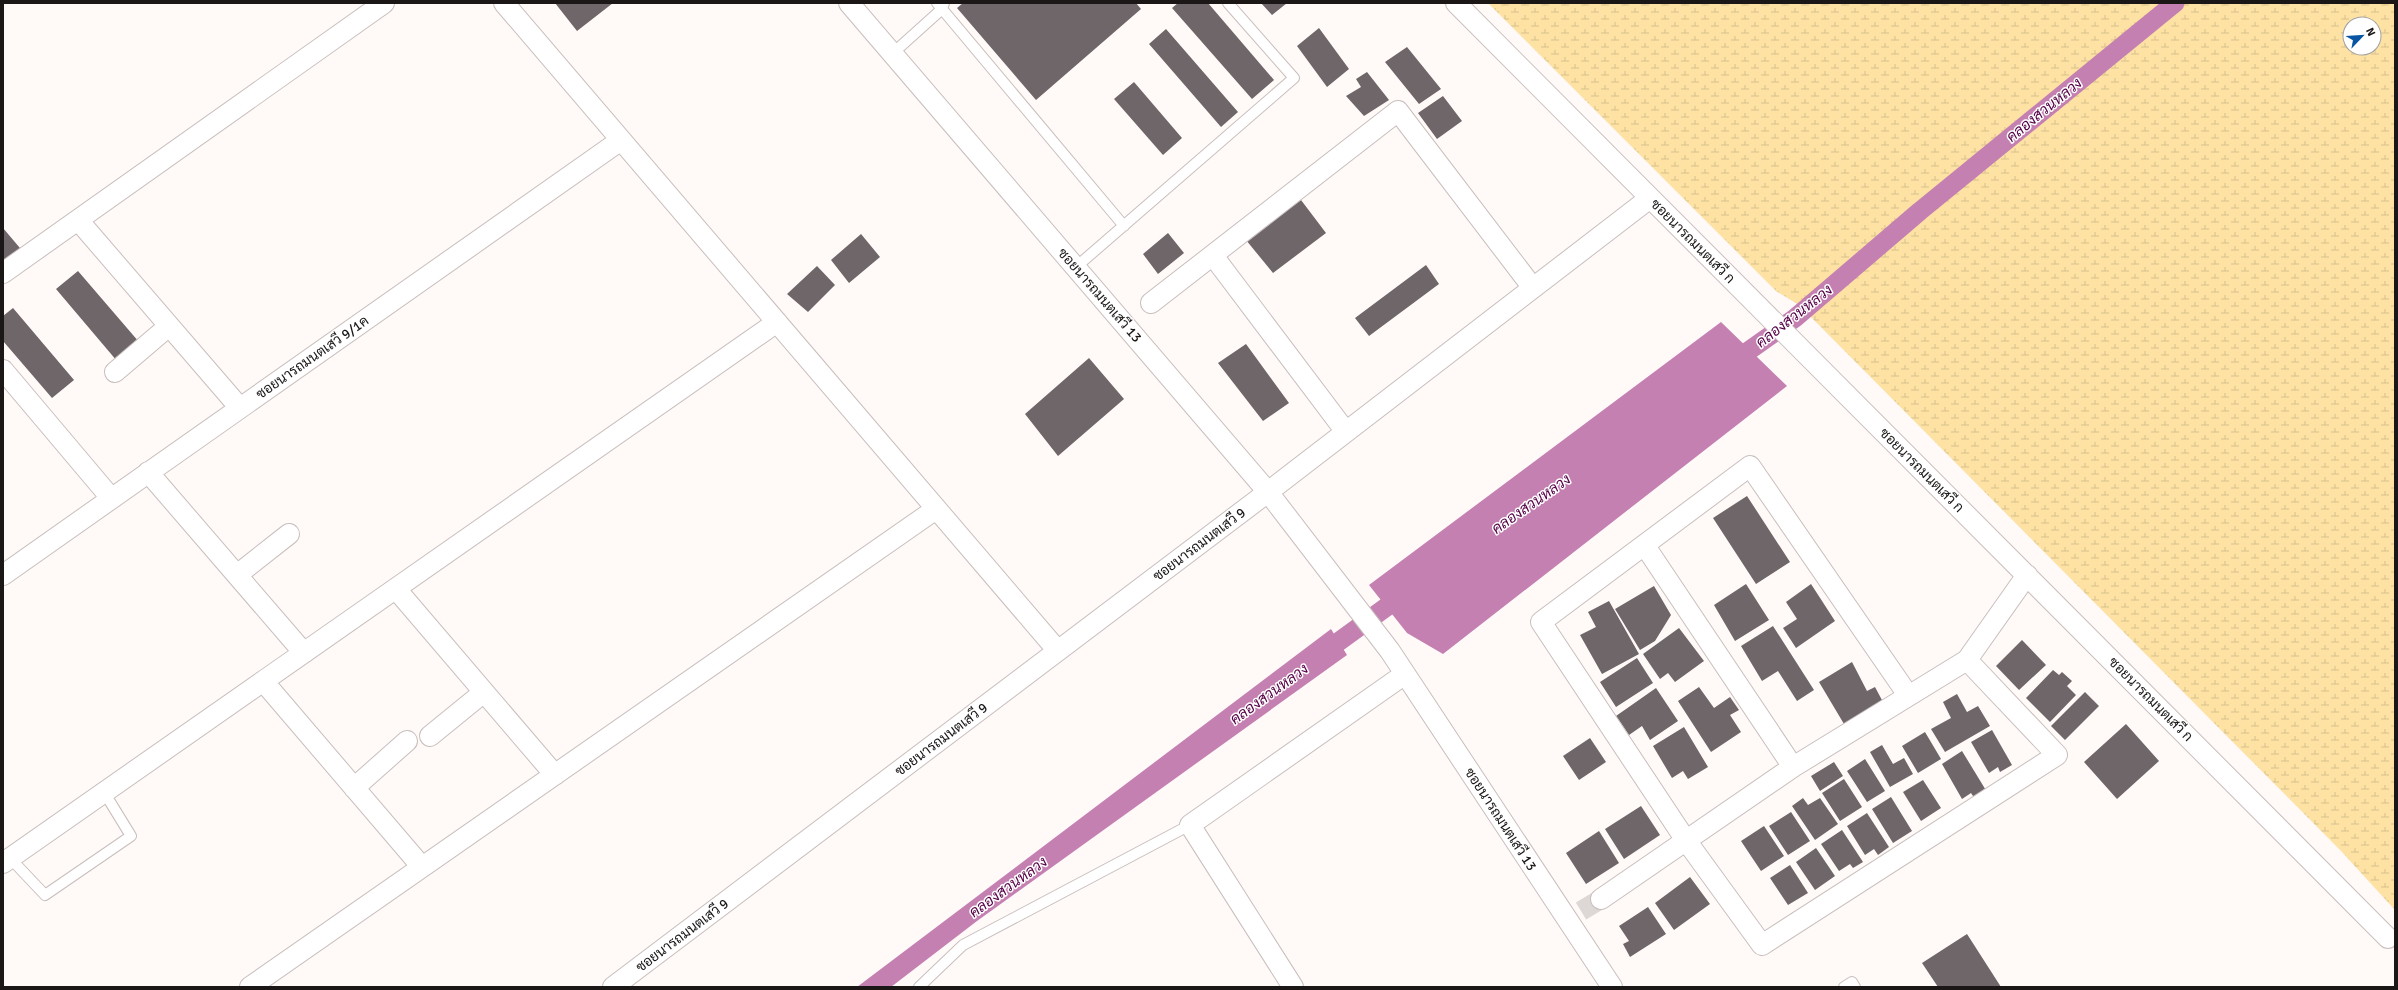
<svg xmlns="http://www.w3.org/2000/svg" width="2398" height="990" viewBox="0 0 2398 990" font-family="Signika,Sarabun,sans-serif">
	<style>
		.wetland { fill: url(#wetland-marsh); fill-rule: evenodd }
		.water { fill: #c580b2 }
		.lines { fill: none; stroke-linecap: round; stroke-linejoin: round }
		.canal { stroke: #c580b2; stroke-width: 19 }
		.building { fill: #6e6668 }
		.street-tunnel { stroke: #ddd7d6; stroke-width: 20; stroke-dasharray: 20 10; stroke-linecap: butt }
		.lane-casing { stroke: #c8bfbd; stroke-width: 12 }
		.street-casing { stroke: #c8bfbd; stroke-width: 22 }
		.lane { stroke: #fff; stroke-width: 10 }
		.street { stroke: #fff; stroke-width: 20 }
		.labels { text-anchor: middle; stroke-width: 3; stroke-linejoin: round; paint-order: stroke }
		.street-label { font-size: 14px; fill: #1a1716; stroke: #fff }
		.water-label { font-size: 15px; font-style: italic; fill: #550047; stroke: #fff }
	</style>
	<defs>
		<pattern id="wetland-marsh" width="20" height="14" patternUnits="userSpaceOnUse"><rect width="20" height="14" fill="#fde2a4"/><path d="M1 5h8M5 5V1M11 12h8M15 12V8" fill="none" stroke="#d8c18c"/></pattern>
	</defs>
	<rect width="100%" height="100%" fill="#fff9f8"/>
	<path class="wetland" d="M1488 3H2395V910L2341 851 1799 305 1776 291ZM2350 24H2374V48H2350Z"/>
	<path class="water" d="M1721 322 1787 386 1443 654 1407 633 1369 585Z
		M1331 629 1347 655 977 921 891 987H857Z"/>
	<g class="lines">
		<path class="canal" d="M1730 364 1795 318 1920 211 2175 3
			M1319 656 1407 592"/>
	</g>
	<path class="building" d="M555 3H613L577 31Z
		M963 3H1136L1141 9 1036 100 957 8Z
		M1178 3H1208L1274 80 1252 99 1172 8Z
		M1261 3H1287L1272 15Z
		M1319 28 1349 69 1327 87 1297 46Z
		M1166 29 1238 112 1221 127 1149 44Z
		M1407 47 1441 89 1419 104 1385 62Z
		M1367 72 1389 100 1364 116 1346 96 1361 87 1356 79Z
		M1134 82 1182 138 1163 155 1114 99Z
		M1443 96 1462 121 1437 139 1418 113Z
		M1301 200 1326 233 1273 273 1246 240Z
		M3 228 25 254 3 272Z
		M1168 233 1184 253 1158 274 1143 254Z
		M861 234 880 257 849 283 831 260Z
		M1426 265 1439 284 1369 336 1355 318Z
		M817 266 835 285 808 312 787 294Z
		M78 271 139 342 117 361 56 289Z
		M13 308 74 380 52 398 3 341V316Z
		M1246 344 1289 403 1263 421 1218 363Z
		M1089 358 1124 399 1058 456 1025 414Z
		M1747 496 1790 562 1756 584 1713 518Z
		M1746 584 1769 620 1735 641 1714 605Z
		M1811 584 1835 621 1796 648 1783 628 1797 619 1786 602Z
		M1654 586 1671 615 1655 641 1640 650 1615 609Z
		M1609 601 1639 654 1602 674 1580 635 1596 627 1588 612Z
		M1773 626 1814 690 1797 701 1778 671 1762 681 1741 646Z
		M1679 628 1704 661 1675 682 1668 673 1660 679 1643 654Z
		M2022 640 2046 665 2019 690 1996 666Z
		M1637 658 1653 683 1616 707 1600 682Z
		M1852 662 1867 691 1875 687 1883 702 1844 724 1819 682Z
		M2053 670 2059 675 2062 672 2072 681 2067 686 2076 695 2050 722 2026 698Z
		M1699 687 1714 708 1730 697 1739 710 1730 715 1741 732 1711 752 1678 701Z
		M1656 688 1678 721 1650 740 1642 726 1629 735 1616 716Z
		M2085 692 2099 706 2065 740 2051 726Z
		M1957 694 1967 712 1978 706 1990 726 1945 752 1931 729 1951 718 1943 702Z
		M2126 724 2159 761 2117 799 2084 762Z
		M1684 727 1708 767 1688 779 1683 771 1672 778 1653 746Z
		M1992 730 2012 765 2000 772 1998 767 1989 773 1971 742Z
		M1925 732 1941 759 1918 773 1902 746Z
		M1590 738 1606 762 1579 780 1563 756Z
		M1882 745 1893 764 1904 758 1913 774 1890 787 1870 752Z
		M1962 751 1987 792 1975 799 1971 793 1962 799 1942 764Z
		M1865 759 1885 791 1867 802 1847 771Z
		M1834 762 1843 776 1820 791 1811 776Z
		M1844 779 1862 807 1840 821 1822 793Z
		M1923 780 1941 808 1921 821 1903 792Z
		M1891 797 1912 831 1893 843 1872 809Z
		M1803 798 1808 805 1820 798 1838 824 1815 840 1792 806Z
		M1641 806 1660 835 1624 859 1605 829Z
		M1791 812 1810 841 1788 855 1769 826Z
		M1867 813 1889 847 1878 855 1874 849 1865 855 1847 826Z
		M1764 826 1784 856 1761 871 1741 841Z
		M1842 830 1863 862 1853 868 1850 864 1839 871 1821 844Z
		M1599 831 1619 863 1586 884 1566 853Z
		M1816 848 1835 876 1815 890 1796 862Z
		M1790 865 1808 893 1788 905 1770 878Z
		M1690 877 1710 904 1674 930 1655 903Z
		M1648 907 1666 934 1630 957 1623 944 1629 941 1619 926Z
		M1967 934 2001 987H1938L1922 963Z"/>
	<g class="lines">
		<path class="street-tunnel" d="M1581 911 1601 899"/>
		<g class="lane-casing">
			<path id="lane" d="M937 3 1124 226
				M892 54 942 9 944 3
				M1076 267 1294 78 1228 3
				M10 858 45 895 131 836 104 792
				M919 987 963 945 1190 825
				M1844 987 1852 982 1855 987"/>
		</g>
		<g class="street-casing">
			<path id="street" d="M504 3 1058 651
				M849 3 1268 492 1390 651 1612 987
				M1456 3 2388 938
				M78 220 240 408
				M1214 257 1346 432
				M3 273 384 3
				M1151 303 1398 111 1533 288
				M3 370 111 498
				M115 372 169 326
				M148 472 304 653
				M1645 546 1793 767
				M3 575 621 140
				M237 575 289 534
				M396 589 555 775
				M263 681 422 867
				M1908 695 1750 466 1541 622 1685 839 1762 945 2057 755 1967 660
				M430 736 484 692
				M354 788 407 741
				M3 863 777 322
				M1601 899 1793 767 1967 660 2027 575
				M250 987 936 509
				M613 987 1268 492 1650 198
				M1293 987 1190 825 1405 674"/>
		</g>
		<use href="#lane" class="lane"/>
		<use href="#street" class="street"/>
	</g>
	<g class="labels">
		<g class="street-label">
			<text transform="translate(1693 241) rotate(45)" y="5">ซอยนารถมนตเสวี ก</text>
			<text transform="translate(1100 295) rotate(49)" y="5">ซอยนารถมนตเสวี 13</text>
			<text transform="translate(312 357) rotate(-35)" y="5">ซอยนารถมนตเสวี 9/1ค</text>
			<text transform="translate(1922 470) rotate(45)" y="5">ซอยนารถมนตเสวี ก</text>
			<text transform="translate(1199 544) rotate(-37)" y="5">ซอยนารถมนตเสวี 9</text>
			<text transform="translate(2151 699) rotate(45)" y="5">ซอยนารถมนตเสวี ก</text>
			<text transform="translate(941 739) rotate(-37)" y="5">ซอยนารถมนตเสวี 9</text>
			<text transform="translate(1501 819) rotate(57)" y="5">ซอยนารถมนตเสวี 13</text>
			<text transform="translate(682 935) rotate(-37)" y="5">ซอยนารถมนตเสวี 9</text>
		</g>
		<g class="water-label">
			<text transform="translate(2044 110) rotate(-39)" y="5">คลองสวนหลวง</text>
			<text transform="translate(1794 316) rotate(-38)" y="5">คลองสวนหลวง</text>
			<text transform="translate(1531 504) rotate(-35)" y="5">คลองสวนหลวง</text>
			<text transform="translate(1269 694) rotate(-36)" y="5">คลองสวนหลวง</text>
			<text transform="translate(1008 887) rotate(-36)" y="5">คลองสวนหลวง</text>
		</g>
	</g>
	<rect width="2398" height="990" fill="none" stroke="#1a1716" stroke-width="8"/>
	<g transform="translate(2362 36) rotate(65)"><circle r="19" fill="#ffffff" stroke="#a3a2a2"/>
	<path d="M0-3L7 15L0 10L-7 15Z" fill="#0855a3"/>
	<text y="-6" font-size="11" font-weight="bold" text-anchor="middle" fill="#1a1716">N</text>
	</g>
</svg>
